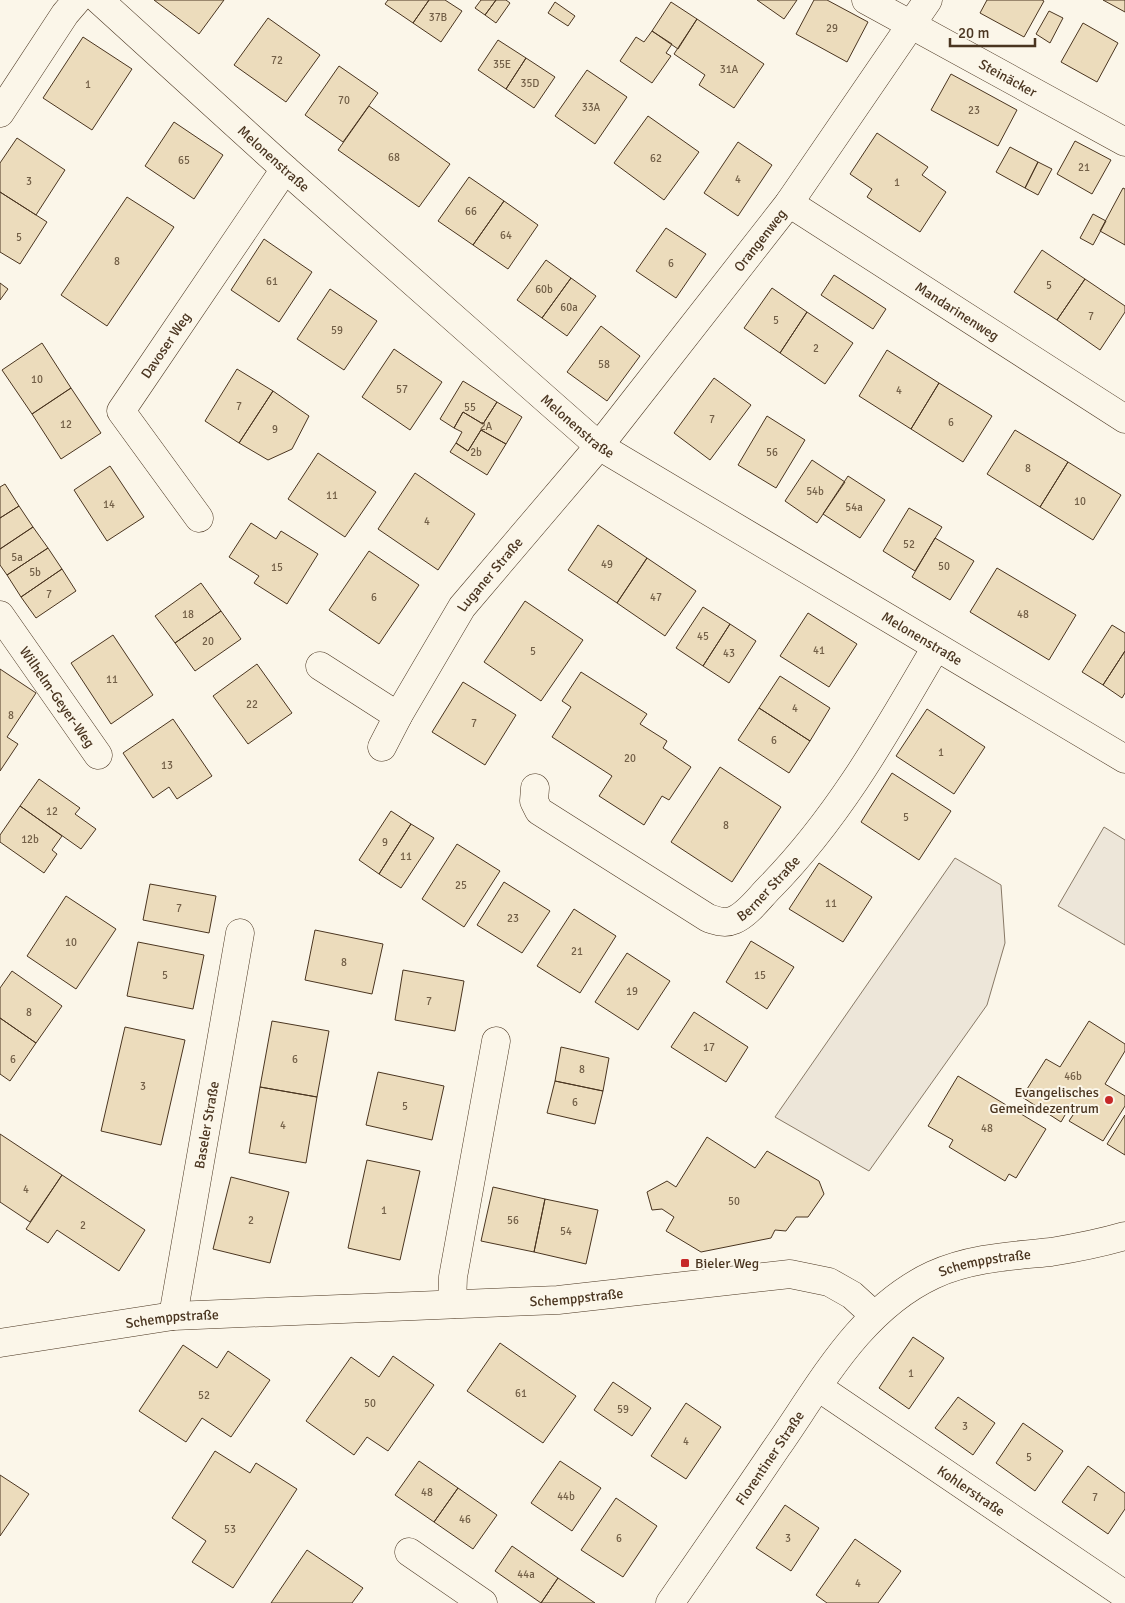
<svg xmlns="http://www.w3.org/2000/svg" width="1125" height="1603" viewBox="0 0 1125 1603" font-family="Signika,sans-serif">
	<style>
		.green { fill: #ede6d9; stroke: #887966 }
		.building { fill: #ecdcbc; stroke: #4a3520 }
		.lines { fill: none; stroke-linecap: round; stroke-linejoin: round }
		.minor-casing { stroke: #4a3520; stroke-width: 29 }
		.minor { stroke: #fbf6e9; stroke-width: 28 }
		.poi-dot { fill: #c62828; stroke: #fbf6e9; stroke-width: 2 }
		.labels { text-anchor: middle; stroke-width: 4; stroke-linejoin: round; paint-order: stroke }
		.number-label { font-size: 11px; fill: #725f47 }
		.street-label { font-size: 14px; fill: #4a3520; stroke: #fbf6e9 }
		.poi-label { font-size: 14px; fill: #4a3520; stroke: #fbf6e9; text-anchor: end }
	</style>
	<rect width="100%" height="100%" fill="#fbf6e9"/>
	<path class="green" d="M1104 827 1125 840V945L1058 906Z
		M955 858 1001 885 1005 943 987 1005 869 1171 775 1117Z"/>
	<path class="building" d="M154 0H224L199 34Z
		M388 0H429L413 23 385 4Z
		M429 0H445L462 11 441 42 413 23Z
		M481 0H496L485 15 475 8Z
		M496 0H506L510 3 496 23 485 15Z
		M757 0H797L784 19Z
		M814 0H827L868 22 847 62 796 34Z
		M987 0H1042L1044 1 1024 37 980 13Z
		M1103 0H1125V12Z
		M555 2 575 16 568 26 548 13Z
		M671 2 697 19 678 49 652 31Z
		M1049 11 1063 18 1050 43 1036 34Z
		M268 18 320 55 286 102 234 65Z
		M697 19 764 64 734 108 699 85 705 75 674 54Z
		M1083 23 1118 43 1097 82 1061 62Z
		M652 31 672 44 666 53 671 56 652 83 620 61 636 37 644 42Z
		M83 37 132 69 92 130 43 98Z
		M498 40 526 58 506 89 478 70Z
		M526 58 555 77 534 108 506 89Z
		M339 66 378 93 343 142 305 115Z
		M587 70 627 97 595 144 555 116Z
		M951 74 1017 110 998 146 931 110Z
		M369 106 450 164 419 207 338 150Z
		M648 116 699 152 664 200 614 163Z
		M174 122 223 155 194 199 145 166Z
		M877 133 928 167 922 175 946 192 920 232 867 197 872 189 850 174Z
		M17 138 65 170 36 215 0 192V163Z
		M1075 141 1111 160 1092 194 1057 174Z
		M738 142 772 165 738 216 704 193Z
		M1010 147 1038 162 1025 188 996 172Z
		M1038 162 1052 169 1038 195 1025 188Z
		M469 177 504 201 473 245 438 221Z
		M1123 188 1125 189V245L1100 231Z
		M0 192 47 222 20 264 0 252Z
		M127 197 174 227 107 326 61 295Z
		M504 201 538 225 508 269 473 245Z
		M1093 214 1106 221 1093 245 1080 238Z
		M666 228 706 254 676 298 636 271Z
		M264 239 312 272 279 322 231 290Z
		M1042 250 1085 279 1057 320 1014 292Z
		M546 260 571 278 542 318 517 300Z
		M834 275 886 309 873 329 821 295Z
		M571 278 596 296 567 336 542 318Z
		M1085 279 1125 306V312L1100 350 1057 320Z
		M0 283 8 289 0 300Z
		M772 288 807 312 780 353 744 328Z
		M330 289 377 321 344 370 297 339Z
		M807 312 853 343 825 384 780 353Z
		M601 326 640 356 607 401 567 372Z
		M42 343 71 388 32 414 2 370Z
		M394 349 442 382 410 430 362 397Z
		M887 350 939 383 911 429 859 396Z
		M237 369 273 391 239 443 205 421Z
		M714 378 751 405 710 460 674 433Z
		M463 381 497 402 483 424 463 412 454 428 440 419Z
		M939 383 992 416 963 462 911 429Z
		M71 388 101 433 61 459 32 414Z
		M273 391 309 416 292 449 268 460 239 443Z
		M497 402 522 417 506 444 481 430 468 451 456 443 462 432 454 428 463 412 483 424Z
		M767 416 805 440 776 488 738 465Z
		M481 430 506 444 487 475 450 452 456 443 468 451Z
		M1015 430 1068 462 1040 507 987 474Z
		M318 453 376 492 345 537 288 499Z
		M812 460 845 482 817 523 785 501Z
		M1068 462 1121 495 1093 540 1040 507Z
		M110 466 144 517 107 541 74 490Z
		M415 473 475 514 438 570 378 529Z
		M848 476 885 500 860 538 823 514Z
		M5 484 19 506 0 518V487Z
		M19 506 33 527 0 549V518Z
		M909 508 942 527 915 571 883 551Z
		M251 523 276 539 281 531 318 554 287 604 254 583 259 576 229 557Z
		M598 525 647 558 617 603 568 570Z
		M33 527 48 548 7 575 0 565V549Z
		M935 538 974 561 950 600 912 577Z
		M48 548 62 569 21 597 7 575Z
		M369 551 419 585 379 644 329 610Z
		M647 558 696 591 665 636 617 603Z
		M997 568 1076 615 1049 660 970 612Z
		M62 569 76 591 36 618 21 597Z
		M201 583 221 611 175 643 155 616Z
		M525 601 583 640 541 701 484 662Z
		M703 607 730 624 703 666 676 648Z
		M221 611 241 639 195 671 175 643Z
		M808 613 857 644 829 687 780 656Z
		M730 624 756 641 729 683 703 666Z
		M1112 625 1125 633V651L1103 685 1082 672Z
		M113 635 153 695 111 724 71 663Z
		M1125 651V693L1122 698 1103 685Z
		M257 664 292 713 248 744 213 696Z
		M0 669 36 693 7 737 18 744 0 771Z
		M581 672 647 714 640 724 667 741 663 748 691 767 669 800 662 796 644 825 599 796 612 776 552 737 571 707 562 701Z
		M780 676 830 708 810 741 759 708Z
		M463 682 516 715 485 765 432 732Z
		M759 708 810 741 789 773 738 740Z
		M927 709 985 747 954 794 896 756Z
		M173 719 212 776 177 799 169 787 153 798 123 753Z
		M720 767 781 807 732 882 671 842Z
		M892 773 951 811 919 860 861 822Z
		M39 779 80 808 75 814 96 829 81 849 20 806Z
		M20 806 62 836 52 850 57 854 44 873 0 842V835Z
		M391 811 411 824 379 874 359 860Z
		M411 824 434 838 401 888 379 874Z
		M457 844 500 871 464 927 422 899Z
		M819 863 872 897 843 942 789 909Z
		M504 882 550 911 522 953 477 925Z
		M150 884 216 896 209 933 143 920Z
		M66 896 116 929 76 989 27 956Z
		M574 909 616 936 580 993 537 966Z
		M315 930 383 944 372 994 305 980Z
		M751 941 794 967 767 1009 726 982Z
		M138 942 204 955 193 1009 127 996Z
		M627 953 670 981 638 1030 595 1002Z
		M403 970 464 981 455 1031 395 1020Z
		M12 971 62 1006 36 1043 0 1018V988Z
		M694 1012 748 1047 726 1082 671 1047Z
		M0 1018 36 1043 10 1081 0 1074Z
		M272 1021 329 1031 317 1097 260 1087Z
		M1089 1021 1125 1044V1051L1105 1084 1125 1096V1106L1103 1141 1069 1121 1075 1112 1069 1108 1061 1122 1022 1097 1046 1059 1060 1067Z
		M125 1027 185 1040 161 1145 101 1131Z
		M561 1047 609 1058 603 1091 555 1081Z
		M378 1072 444 1086 432 1140 366 1125Z
		M958 1076 1046 1129 1016 1178 1009 1174 1005 1181 949 1147 953 1140 928 1126Z
		M555 1081 603 1091 595 1124 547 1113Z
		M260 1087 317 1097 306 1163 249 1153Z
		M1125 1115V1155L1107 1144Z
		M0 1134 62 1175 30 1222 0 1202Z
		M707 1137 755 1168 767 1151 819 1181 824 1194 808 1217H796L786 1231 775 1230 771 1238 701 1252 666 1231 674 1217 662 1209 652 1210 647 1192 667 1181 676 1187Z
		M367 1160 420 1171 400 1260 348 1248Z
		M62 1175 145 1230 119 1271 57 1230 48 1243 26 1229Z
		M231 1177 289 1192 270 1263 213 1249Z
		M493 1187 545 1199 534 1252 481 1241Z
		M545 1199 598 1210 586 1264 534 1252Z
		M913 1337 944 1358 909 1409 879 1388Z
		M500 1343 576 1396 543 1443 467 1391Z
		M183 1345 217 1368 228 1351 270 1380 231 1437 202 1418 186 1442 139 1411Z
		M393 1356 434 1385 388 1451 367 1437 354 1455 306 1421 351 1357 379 1377Z
		M613 1382 651 1408 632 1436 594 1410Z
		M958 1397 995 1423 973 1455 935 1428Z
		M686 1403 721 1427 686 1479 651 1456Z
		M1023 1423 1063 1451 1035 1491 996 1463Z
		M215 1451 250 1473 256 1463 297 1489 233 1588 192 1562 206 1541 172 1518Z
		M419 1461 458 1488 434 1522 395 1495Z
		M560 1461 601 1488 572 1531 531 1503Z
		M1088 1466 1125 1493V1509L1108 1534 1062 1502Z
		M0 1475 29 1494 0 1536Z
		M458 1488 497 1515 473 1549 434 1522Z
		M616 1498 657 1526 623 1577 581 1550Z
		M785 1505 819 1528 791 1571 756 1548Z
		M855 1539 901 1571 878 1603H827L816 1595Z
		M512 1546 558 1578 541 1603 495 1571Z
		M307 1550 363 1588 352 1603H271Z
		M558 1578 595 1603H541Z"/>
	<g class="lines">
		<g class="minor-casing">
			<g id="minor">
				<path id="s1" d="M99 0 285 169 599 446 1125 759"/>
				<path id="s2" d="M866 0 1125 142"/>
				<path d="M0 113 65 14 77 0"/>
				<path id="s3" d="M789 203 1125 419"/>
				<path id="s4" d="M199 518 121 411 285 169"/>
				<path id="s5" d="M0 615 98 755"/>
				<path d="M320 666 398 716"/>
				<path id="s6" d="M382 747 398 716 462 607 599 446 789 203 928 0"/>
				<path id="s7" d="M535 788 534 801 539 811 708 918C717 921 725 924 734 920 748 914 759 898 770 887 839 817 887 731 936 647"/>
				<path d="M452 1304 453 1277 496 1041"/>
				<path id="s8" d="M173 1316 240 933"/>
				<path id="s9" d="M0 1343 173 1316 558 1300 790 1274 829 1282 852 1295 874 1315"/>
				<path id="s10" d="M818 1387 1125 1595"/>
				<path d="M409 1552 483 1603"/>
				<path id="s11" d="M670 1603C706 1551 742 1499 777 1447 821 1384 860 1309 933 1275 970 1258 1011 1256 1051 1252 1076 1248 1101 1243 1125 1236"/>
			</g>
		</g>
		<use href="#minor" class="minor"/>
	</g>
	<g class="poi-dot">
		<circle cx="1109" cy="1100" r="5"/>
		<rect x="680" y="1258" width="10" height="10" rx="2.5"/>
	</g>
	<g class="labels">
		<g class="number-label">
			<text x="438" y="21">37B</text>
			<text x="832" y="32">29</text>
			<text x="277" y="64">72</text>
			<text x="502" y="68">35E</text>
			<text x="729" y="73">31A</text>
			<text x="530" y="87">35D</text>
			<text x="88" y="88">1</text>
			<text x="344" y="104">70</text>
			<text x="591" y="111">33A</text>
			<text x="974" y="114">23</text>
			<text x="394" y="161">68</text>
			<text x="656" y="162">62</text>
			<text x="184" y="164">65</text>
			<text x="1084" y="171">21</text>
			<text x="738" y="183">4</text>
			<text x="29" y="185">3</text>
			<text x="897" y="186">1</text>
			<text x="471" y="215">66</text>
			<text x="506" y="239">64</text>
			<text x="19" y="241">5</text>
			<text x="117" y="265">8</text>
			<text x="671" y="267">6</text>
			<text x="272" y="285">61</text>
			<text x="1049" y="289">5</text>
			<text x="544" y="293">60b</text>
			<text x="569" y="311">60a</text>
			<text x="1091" y="320">7</text>
			<text x="776" y="324">5</text>
			<text x="337" y="334">59</text>
			<text x="816" y="352">2</text>
			<text x="604" y="368">58</text>
			<text x="37" y="383">10</text>
			<text x="402" y="393">57</text>
			<text x="899" y="394">4</text>
			<text x="239" y="410">7</text>
			<text x="470" y="411">55</text>
			<text x="712" y="423">7</text>
			<text x="951" y="426">6</text>
			<text x="66" y="428">12</text>
			<text x="486" y="430">2A</text>
			<text x="275" y="433">9</text>
			<text x="476" y="456">2b</text>
			<text x="772" y="456">56</text>
			<text x="1028" y="472">8</text>
			<text x="815" y="495">54b</text>
			<text x="332" y="499">11</text>
			<text x="1080" y="505">10</text>
			<text x="109" y="508">14</text>
			<text x="854" y="511">54a</text>
			<text x="427" y="525">4</text>
			<text x="909" y="548">52</text>
			<text x="17" y="561">5a</text>
			<text x="607" y="568">49</text>
			<text x="944" y="570">50</text>
			<text x="277" y="571">15</text>
			<text x="35" y="576">5b</text>
			<text x="49" y="598">7</text>
			<text x="374" y="601">6</text>
			<text x="656" y="601">47</text>
			<text x="188" y="618">18</text>
			<text x="1023" y="618">48</text>
			<text x="703" y="640">45</text>
			<text x="208" y="645">20</text>
			<text x="819" y="654">41</text>
			<text x="533" y="655">5</text>
			<text x="729" y="657">43</text>
			<text x="112" y="683">11</text>
			<text x="252" y="708">22</text>
			<text x="795" y="712">4</text>
			<text x="11" y="719">8</text>
			<text x="474" y="727">7</text>
			<text x="774" y="744">6</text>
			<text x="941" y="756">1</text>
			<text x="630" y="762">20</text>
			<text x="167" y="769">13</text>
			<text x="52" y="815">12</text>
			<text x="906" y="821">5</text>
			<text x="726" y="829">8</text>
			<text x="30" y="843">12b</text>
			<text x="385" y="846">9</text>
			<text x="406" y="860">11</text>
			<text x="461" y="889">25</text>
			<text x="831" y="907">11</text>
			<text x="179" y="912">7</text>
			<text x="513" y="922">23</text>
			<text x="71" y="946">10</text>
			<text x="577" y="955">21</text>
			<text x="344" y="966">8</text>
			<text x="165" y="979">5</text>
			<text x="760" y="979">15</text>
			<text x="632" y="995">19</text>
			<text x="429" y="1005">7</text>
			<text x="29" y="1016">8</text>
			<text x="709" y="1051">17</text>
			<text x="13" y="1063">6</text>
			<text x="295" y="1063">6</text>
			<text x="582" y="1073">8</text>
			<text x="1073" y="1080">46b</text>
			<text x="143" y="1090">3</text>
			<text x="575" y="1106">6</text>
			<text x="405" y="1110">5</text>
			<text x="283" y="1129">4</text>
			<text x="987" y="1132">48</text>
			<text x="26" y="1193">4</text>
			<text x="734" y="1205">50</text>
			<text x="384" y="1214">1</text>
			<text x="251" y="1224">2</text>
			<text x="513" y="1224">56</text>
			<text x="83" y="1229">2</text>
			<text x="566" y="1235">54</text>
			<text x="911" y="1377">1</text>
			<text x="521" y="1397">61</text>
			<text x="204" y="1399">52</text>
			<text x="370" y="1407">50</text>
			<text x="623" y="1413">59</text>
			<text x="965" y="1430">3</text>
			<text x="686" y="1445">4</text>
			<text x="1029" y="1461">5</text>
			<text x="427" y="1496">48</text>
			<text x="566" y="1500">44b</text>
			<text x="1095" y="1501">7</text>
			<text x="465" y="1523">46</text>
			<text x="230" y="1533">53</text>
			<text x="619" y="1542">6</text>
			<text x="788" y="1542">3</text>
			<text x="526" y="1578">44a</text>
			<text x="858" y="1587">4</text>
		</g>
		<g class="street-label">
			<text dy="5" stroke="none"><textPath href="#s2" startOffset="162">Steinäcker</textPath></text>
			<text dy="5" stroke="none"><textPath href="#s1" startOffset="236">Melonenstraße</textPath></text>
			<text dy="5" stroke="none"><textPath href="#s6" startOffset="634">Orangenweg</textPath></text>
			<text dy="5" stroke="none"><textPath href="#s3" startOffset="200">Mandarinenweg</textPath></text>
			<text dy="5" stroke="none"><textPath href="#s4" startOffset="212">Davoser Weg</textPath></text>
			<text dy="5" stroke="none"><textPath href="#s1" startOffset="641">Melonenstraße</textPath></text>
			<text dy="5" stroke="none"><textPath href="#s6" startOffset="204">Luganer Straße</textPath></text>
			<text dy="5" stroke="none"><textPath href="#s1" startOffset="1046">Melonenstraße</textPath></text>
			<text dy="5" stroke="none"><textPath href="#s5" startOffset="100">Wilhelm-Geyer-Weg</textPath></text>
			<text dy="5" stroke="none"><textPath href="#s7" startOffset="298">Berner Straße</textPath></text>
			<text dy="5" stroke="none"><textPath href="#s8" startOffset="194">Baseler Straße</textPath></text>
			<text dy="5" stroke="none"><textPath href="#s11" startOffset="478">Schemppstraße</textPath></text>
			<text dy="5" stroke="none"><textPath href="#s9" startOffset="579">Schemppstraße</textPath></text>
			<text dy="5" stroke="none"><textPath href="#s9" startOffset="174">Schemppstraße</textPath></text>
			<text dy="5" stroke="none"><textPath href="#s11" startOffset="176">Florentiner Straße</textPath></text>
			<text dy="5" stroke="none"><textPath href="#s10" startOffset="185">Kohlerstraße</textPath></text>
		</g>
		<g class="poi-label">
			<text x="1099" y="1097">Evangelisches<tspan x="1099" dy="16">Gemeindezentrum</tspan></text>
			<text x="695" y="1268" text-anchor="start">Bieler Weg</text>
		</g>
	</g>
	<path d="M950 38v8h85v-8" fill="none" stroke="#4a3520" stroke-width="2.5"/>
	<text x="958" y="38" font-size="15" fill="#4a3520" stroke="#fbf6e9" stroke-width="4" paint-order="stroke">20 m</text>
</svg>
